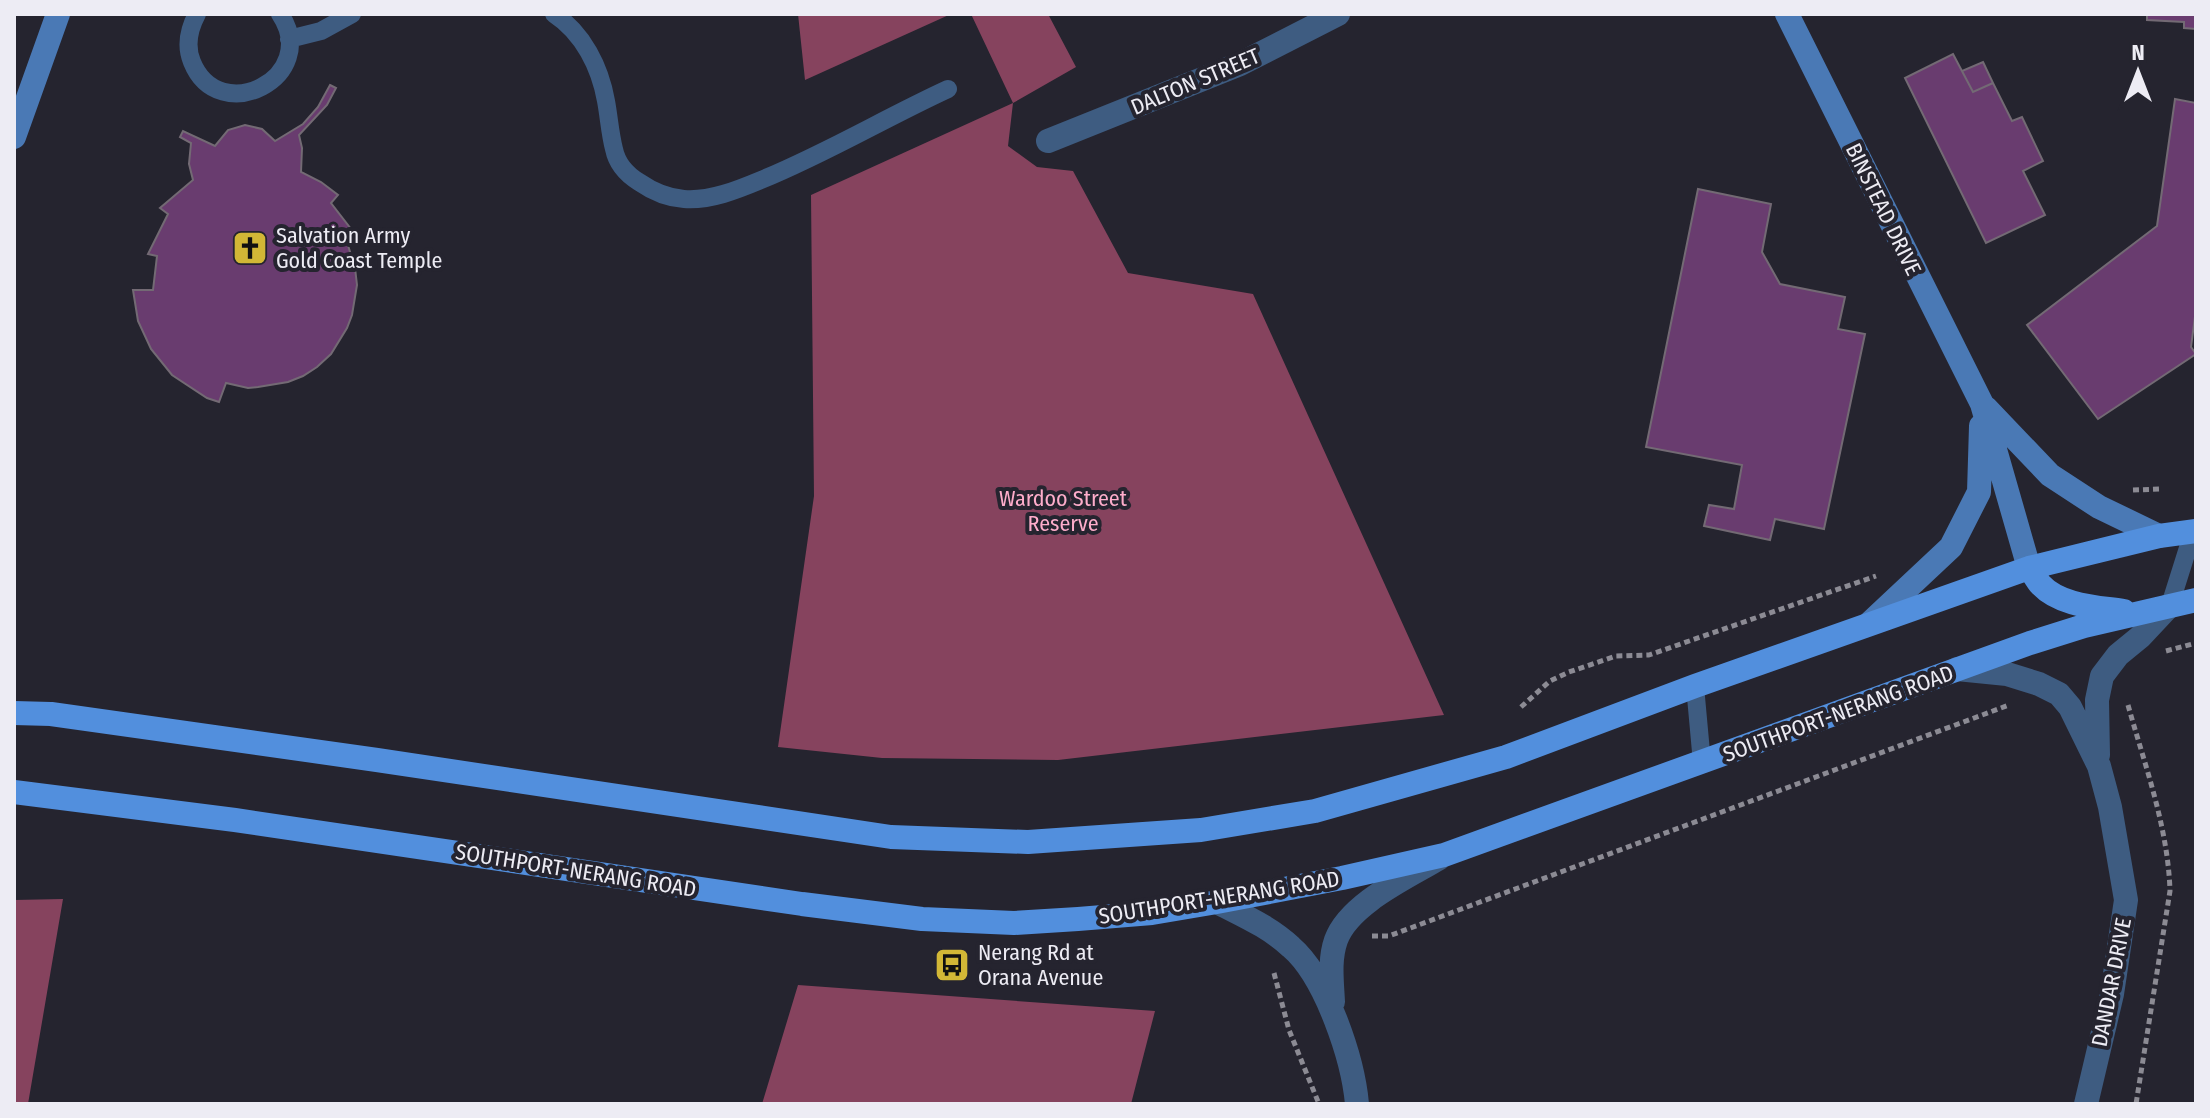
<svg xmlns="http://www.w3.org/2000/svg" width="2210" height="1118" viewBox="0 0 2210 1118" font-family="'Fira Sans Condensed',sans-serif">
	<style>
		.forest { fill: #86435e }
		.building { fill: #693c6f; stroke: #736a74; stroke-width: 2 }
		.lines { fill: none; stroke-linecap: round; stroke-linejoin: round }
		.path { stroke: #8c8b94; stroke-width: 5; stroke-dasharray: 6 4; stroke-linecap: butt }
		.lane { stroke: #3e5c81; stroke-width: 18 }
		.street { stroke: #3e5c81; stroke-width: 24 }
		.secondary { stroke: #4a79b5; stroke-width: 24 }
		.primary { stroke: #528fdd; stroke-width: 24 }
		.labels { text-anchor: middle; stroke-width: 8; stroke-linejoin: round; paint-order: stroke }
		.street-label { font-size: 22px; fill: #edecf4; stroke: #25242f }
		.poi-label { font-size: 22px; fill: #edecf4; stroke: #25242f; text-anchor: start }
		.park-label { font-size: 22px; fill: #feadcb; stroke: #25242f }
	</style>
	<rect width="100%" height="100%" fill="#25242f"/>
	<path class="forest" d="M798 14H951L805 80Z
		M971 14H1048L1076 67 1013 103 1008 146 1037 167 1073 171 1128 273 1253 294 1444 715 1058 760 882 758 778 747 814 496 811 195 1013 103Z
		M63 899 28 1104H14V900Z
		M798 985 1155 1011 1131 1104H762Z"/>
	<path class="building" d="M2147 14H2196V29L2184 28V22L2147 20Z
		M1953 54 1973 92 1993 83 2012 121 2022 117 2043 161 2023 171 2045 215 1986 243 1905 78Z
		M1983 62 1993 83 1973 92 1962 71Z
		M330 85 336 88 327 105 299 135 302 148 301 172 321 182 338 195 331 203 358 238 347 242 355 268 357 285 352 315 347 328 331 354 317 367 303 376 288 382 258 387 248 388 226 383 219 402 207 398 172 375 151 349 138 321 133 290H153L157 256 148 254 168 214 160 208 193 180 189 164 191 143 180 137 183 131 215 146 228 130 245 125 262 129 275 141 303 124 318 107Z
		M2175 99 2196 103V309L2191 347 2196 354 2098 419 2027 325 2157 226Z
		M1698 189 1771 204 1762 252 1780 284 1845 297 1838 329 1865 334 1824 529 1775 519 1770 540 1704 526 1709 505 1734 509 1742 465 1646 447Z"/>
	<g class="lines">
		<path class="path" d="M2133 490 2160 489
			M2166 651 2196 643
			M2128 705C2145 766 2168 827 2170 891L2136 1104
			M1521 707 1550 681 1569 672 1616 656 1649 655 1876 576
			M1372 936H1389L2009 705
			M1274 973 1289 1030 1319 1104"/>
		<path class="lane" d="M197 14C189 29 185 45 192 62 219 129 322 77 280 14
			M554 14C583 33 600 67 606 101 609 117 610 134 614 149 617 164 626 174 639 182 652 191 669 198 684 199 710 201 737 190 761 180 825 154 885 118 948 89
			M289 39 321 31 352 14
			M2170 605 2193 532
			M1695 686 1702 763"/>
		<path class="street" d="M1048 141 1240 64 1338 14
			M1957 669 2007 674 2039 684 2059 694 2070 707 2099 766 2110 807 2126 900 2112 994 2086 1104
			M2098 755 2097 700 2102 676 2118 655 2140 637 2170 605
			M1217 902C1242 915 1270 927 1291 947 1326 977 1353 1059 1357 1104
			M1333 1002C1332 981 1329 960 1336 940 1349 904 1406 878 1438 859"/>
		<path class="secondary" d="M1787 14 1982 404 2029 568
			M14 137 58 14
			M1986 408 2050 475 2099 507 2159 536
			M1870 623 1951 547 1979 492 1981 426"/>
		<path class="primary" d="M2029 568C2033 573 2036 579 2040 584 2060 606 2097 607 2124 611
			M14 713 51 714 377 760 891 837 1028 842 1201 830 1315 811 1506 757 1695 686 2029 568 2159 536 2196 531
			M14 792 235 820 802 904 922 919 1014 923 1078 919 1152 913 1217 902 1342 878 1444 855 2030 643 2084 626 2196 600"/>
	</g>
	<defs>
		<g id="church-square" transform="scale(1.8)"><rect x="-9" y="-9" width="18" height="18" rx="4" fill="#d2b736" stroke="#25242f"/><path d="M-1.2-6h2.4v3.5h3.3v2.4h-3.3V6h-2.4V-.1h-3.3v-2.4h3.3Z" fill="#111"/></g>
		<g id="bus-square" transform="scale(1.8)"><rect x="-9" y="-9" width="18" height="18" rx="4" fill="#d2b736" stroke="#25242f"/><path d="M-5-6H5V4H4V6H2V4H-2V6H-4V4H-5ZM-3.5-4V0h7V-4ZM-3.5 1.2v1.5H-2V1.2ZM2 1.2v1.5H3.5V1.2Z" fill="#111"/></g>
	</defs>
	<g fill-rule="evenodd">
		<use href="#church-square" x="250" y="248"/>
		<use href="#bus-square" x="952" y="965"/>
	</g>
	<g class="labels">
		<g class="street-label">
			<text transform="translate(1195 81) rotate(-23)" y="8">DALTON STREET</text>
			<text transform="translate(1884 209) rotate(64)" y="8">BINSTEAD DRIVE</text>
			<text transform="translate(1838 713) rotate(-20)" y="8">SOUTHPORT-NERANG ROAD</text>
			<text transform="translate(576 870) rotate(9)" y="8">SOUTHPORT-NERANG ROAD</text>
			<text transform="translate(1219 897) rotate(-9)" y="8">SOUTHPORT-NERANG ROAD</text>
			<text transform="translate(2111 982) rotate(-79)" y="8">DANDAR DRIVE</text>
		</g>
		<g class="poi-label">
			<text x="276" y="243">Salvation Army<tspan x="276" dy="25">Gold Coast Temple</tspan></text>
			<text x="978" y="960">Nerang Rd at<tspan x="978" dy="25">Orana Avenue</tspan></text>
		</g>
		<g class="park-label">
			<text x="1063" y="506">Wardoo Street<tspan x="1063" dy="25">Reserve</tspan></text>
		</g>
	</g>
	<rect width="2210" height="1118" fill="none" stroke="#edecf4" stroke-width="32"/>
	<g transform="translate(2138 72)" stroke="#25242f" stroke-width="6" paint-order="stroke">
	<path d="M0-6L14 30L0 20L-14 30Z" fill="#edecf4"/>
	<text y="-12" font-size="22" font-weight="bold" text-anchor="middle" fill="#edecf4">N</text>
	</g>
</svg>
